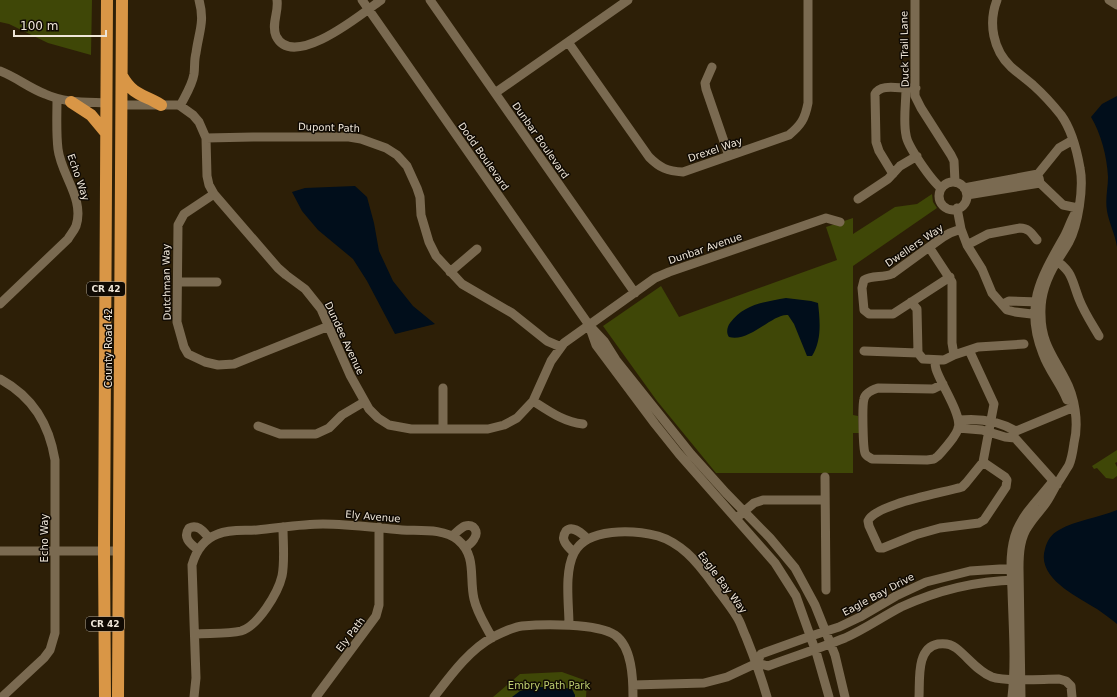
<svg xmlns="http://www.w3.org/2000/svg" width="1117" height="697" viewBox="0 0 1117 697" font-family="'DejaVu Sans',sans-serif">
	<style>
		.green { fill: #3f4707 }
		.water { fill: #010e1b }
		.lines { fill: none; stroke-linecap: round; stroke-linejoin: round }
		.minor { stroke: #7a6a51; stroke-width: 9 }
		.highway { stroke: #d99646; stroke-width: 12 }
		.labels { text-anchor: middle; stroke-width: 3; stroke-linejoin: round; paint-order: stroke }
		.shield { fill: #100a03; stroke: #aca498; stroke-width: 1 }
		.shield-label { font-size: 9px; font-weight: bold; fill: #efe6d8 }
		.street-label { font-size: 10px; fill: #efe6d8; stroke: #100a03 }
		.park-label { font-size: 10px; fill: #bdcd70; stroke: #100a03 }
	</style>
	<rect width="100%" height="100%" fill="#2d1f07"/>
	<path class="green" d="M0 0H92L91 55 48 43 9 24 0 22Z
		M932 194 933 202 937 208 853 266V415L858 416 859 433H853V473H716L657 401 603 326 661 286 679 317 837 260 826 227 853 218V234L895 207 917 204Z
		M1117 450V462L1115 463 1117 467V476L1113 479 1106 478 1097 468 1094 469 1092 466Z
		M562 672 587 681 586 697H493L520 674Z"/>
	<path class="water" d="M1117 96V247C1115 234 1109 223 1107 211 1105 199 1108 188 1108 177 1107 156 1101 134 1091 117L1102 104Z
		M355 186 367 197 374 223 379 251 393 281 413 306 435 324 395 334 367 281 353 259 318 230 302 211 292 192 305 188Z
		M786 298 811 301 818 303C820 321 822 340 812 356H807L794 324 788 315C773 313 749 343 729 337 726 333 727 327 730 323 744 304 765 302 786 298Z
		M1117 510V624C1111 619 1104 614 1097 609 1078 597 1036 578 1045 549 1047 541 1051 534 1059 530 1076 520 1098 518 1117 510Z
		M534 687H558L572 689 575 695V697H512L520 691Z"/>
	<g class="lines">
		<path class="minor" d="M277 0C279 12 271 24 276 36 293 71 363 13 381 0
			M362 0 589 325 604 341 616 360 691 454 726 493 770 538 795 568 815 605 835 655 845 697
			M430 0 635 293
			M915 0V96L921 108 951 155 954 161 955 182
			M997 0C988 23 993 50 1011 67 1018 73 1026 79 1033 85 1043 94 1053 105 1061 115 1072 130 1077 151 1080 168 1084 188 1078 225 1069 242 1065 249 1061 255 1057 261 1047 277 1040 296 1041 315 1041 342 1053 356 1065 379 1075 397 1079 423 1074 443 1073 450 1072 458 1069 465 1066 470 1062 476 1059 481 1054 488 1051 496 1046 503 1041 510 1034 517 1029 525 1020 537 1019 553 1019 568L1021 697
			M1109 0 1117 5
			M568 42 649 157C660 168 667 171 683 172L789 135C801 125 805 119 808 103V0
			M712 67 705 83 706 89 729 156
			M0 71C16 77 29 88 45 94 65 103 85 102 106 103
			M916 88H906C906 103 903 121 906 135 907 146 932 181 941 188
			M495 93 628 0
			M122 105H179L193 115 199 122 206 138 207 176 209 185 214 194 278 268 286 275 305 289 321 309 350 375 369 409 378 418 389 425 411 429H488L504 425 517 418 533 401 551 361 564 343 655 278 669 272 826 218 840 222
			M180 106C185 96 192 86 194 74 195 67 194 60 196 53 199 31 205 22 199 0
			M206 138 253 137H349L361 139 386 148 397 155 407 166 417 188 420 197 421 215 429 242 436 256 462 284 512 313 547 341 561 347
			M893 174 879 151 876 142 875 94C880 84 897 88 906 88
			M1039 178 1040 183 1063 205 1078 208
			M939 196a14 14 0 1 1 28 0a14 14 0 1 1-28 0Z
			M964 188 1038 174 1059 148 1073 140
			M214 194 184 214 178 225 177 322 184 347 188 354 205 362 218 365 234 364 329 326
			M967 195 1040 183
			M858 199 888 179 900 166 917 156
			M957 208 961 229 967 245 982 269 992 293 1007 310 1015 312 1040 315
			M967 245 988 234 1020 228C1029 228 1032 234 1037 240
			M929 247 952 282V343L954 355
			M1053 258C1073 272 1071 278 1079 299 1084 312 1092 324 1099 336
			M450 272 477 249
			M950 277 893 314H869L864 310 862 288 864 280C872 275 883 278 892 274L943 237 950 233 961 229
			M178 282H217
			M911 302 917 309 918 353
			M0 304 68 239C70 235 74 231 76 226 85 199 61 175 58 149 56 133 57 115 57 99
			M1003 304 1009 301 1039 302
			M590 328 596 345 655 424 679 454 775 563 796 596 817 655 829 697
			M969 350 994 404 983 462 1005 477 1007 480 1006 487 984 520 979 523 940 528 915 535 883 548H879L869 526 868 521C875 504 943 493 962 487L966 483 983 462
			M864 351 918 353 923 359 944 360 954 355 978 347 1024 344
			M935 360C935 362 935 366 936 369 940 383 963 416 958 429 955 438 945 448 938 456L934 459 927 460 872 459C869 457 866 456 865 453 863 448 862 405 864 399 865 393 872 390 878 388L933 389 943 384
			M0 379C33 397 49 424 55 460V633L50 650 44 658 2 697
			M443 388V429
			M1067 400C1061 384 1049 371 1043 354 1024 306 1040 279 1064 237 1069 228 1071 219 1077 210
			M533 401C550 412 564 422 583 424
			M959 420C979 418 999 421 1016 431
			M258 426 280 434H316L329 428 342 415 364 402
			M958 428 982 430 1005 437 1015 438 1057 485
			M1016 431 1074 407
			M825 477 826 590
			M740 515 754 503 763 500H825
			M452 536C456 533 460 528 465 526 474 523 479 532 474 539 472 543 468 545 465 548
			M198 550C191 544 182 538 189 528 198 524 203 531 209 538
			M0 551H118
			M574 553C571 549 565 545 564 540 563 538 564 534 566 531 573 524 583 535 588 539
			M569 625C569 604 564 573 574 553 587 527 634 530 658 536 668 539 679 546 687 553 697 562 706 574 714 585 722 596 730 606 737 617 741 623 743 631 746 637 754 657 761 676 767 697
			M195 634C208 633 229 634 241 631 258 626 278 593 282 576 285 562 283 542 283 527
			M757 663 768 666C793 657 820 648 845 638 865 629 882 617 901 607 938 590 976 581 1016 580
			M633 685 704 683 727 677 757 663 761 654 811 636 839 627 860 617 896 596 926 582 970 571 1015 568
			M194 697 196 678 192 565C196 551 204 539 218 534 230 529 244 531 257 530 279 528 301 524 323 524 350 524 376 528 402 530 420 531 443 528 458 540 477 556 469 578 474 599 477 613 486 626 492 638
			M316 697 376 616 379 605V527
			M434 697C451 675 469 650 493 637 501 633 514 627 522 626 543 624 597 623 615 635 632 647 633 678 633 697
			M919 697C920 680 916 648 938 644 945 643 951 644 956 648 968 657 977 671 992 677 1006 682 1042 679 1059 679L1066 681 1071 686 1072 697
			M1012 697C1016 662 1013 626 1012 590 1011 570 1009 550 1017 530 1025 511 1041 497 1053 481"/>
		<path class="highway" d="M122 76C134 97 144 94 161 105
			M71 102 91 115 106 133
			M105 697 104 551 107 0
			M118 697 122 0"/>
	</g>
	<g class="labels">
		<g class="shield">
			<rect x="87" y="282" width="38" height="14" rx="3"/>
			<rect x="86" y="617" width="38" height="14" rx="3"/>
		</g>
		<g class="shield-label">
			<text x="106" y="292">CR 42</text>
			<text x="105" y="627">CR 42</text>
		</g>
		<g class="street-label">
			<text transform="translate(904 49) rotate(-91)" y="4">Duck Trail Lane</text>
			<text transform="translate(329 127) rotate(2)" y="4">Dupont Path</text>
			<text transform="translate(541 140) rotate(55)" y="4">Dunbar Boulevard</text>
			<text transform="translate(715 149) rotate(-19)" y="4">Drexel Way</text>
			<text transform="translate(484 156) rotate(55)" y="4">Dodd Boulevard</text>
			<text transform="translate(79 177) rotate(71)" y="4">Echo Way</text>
			<text transform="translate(914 245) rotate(-34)" y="4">Dwellers Way</text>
			<text transform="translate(705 248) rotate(-19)" y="4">Dunbar Avenue</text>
			<text transform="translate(166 282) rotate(-91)" y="4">Dutchman Way</text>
			<text transform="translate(345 338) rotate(65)" y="4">Dundee Avenue</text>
			<text transform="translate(108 348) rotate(-90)" y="4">County Road 42</text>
			<text transform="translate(373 516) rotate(5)" y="4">Ely Avenue</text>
			<text transform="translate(44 538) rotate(-90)" y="4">Echo Way</text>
			<text transform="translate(723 582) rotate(53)" y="4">Eagle Bay Way</text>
			<text transform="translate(878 594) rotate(-28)" y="4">Eagle Bay Drive</text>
			<text transform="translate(350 634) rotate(-53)" y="4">Ely Path</text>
		</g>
		<g class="park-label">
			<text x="549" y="689">Embry Path Park</text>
		</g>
	</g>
	<path d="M14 30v6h92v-6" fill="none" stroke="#efe6d8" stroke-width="2"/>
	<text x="20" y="30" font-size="12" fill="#efe6d8" stroke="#100a03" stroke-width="3" paint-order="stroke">100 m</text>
</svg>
